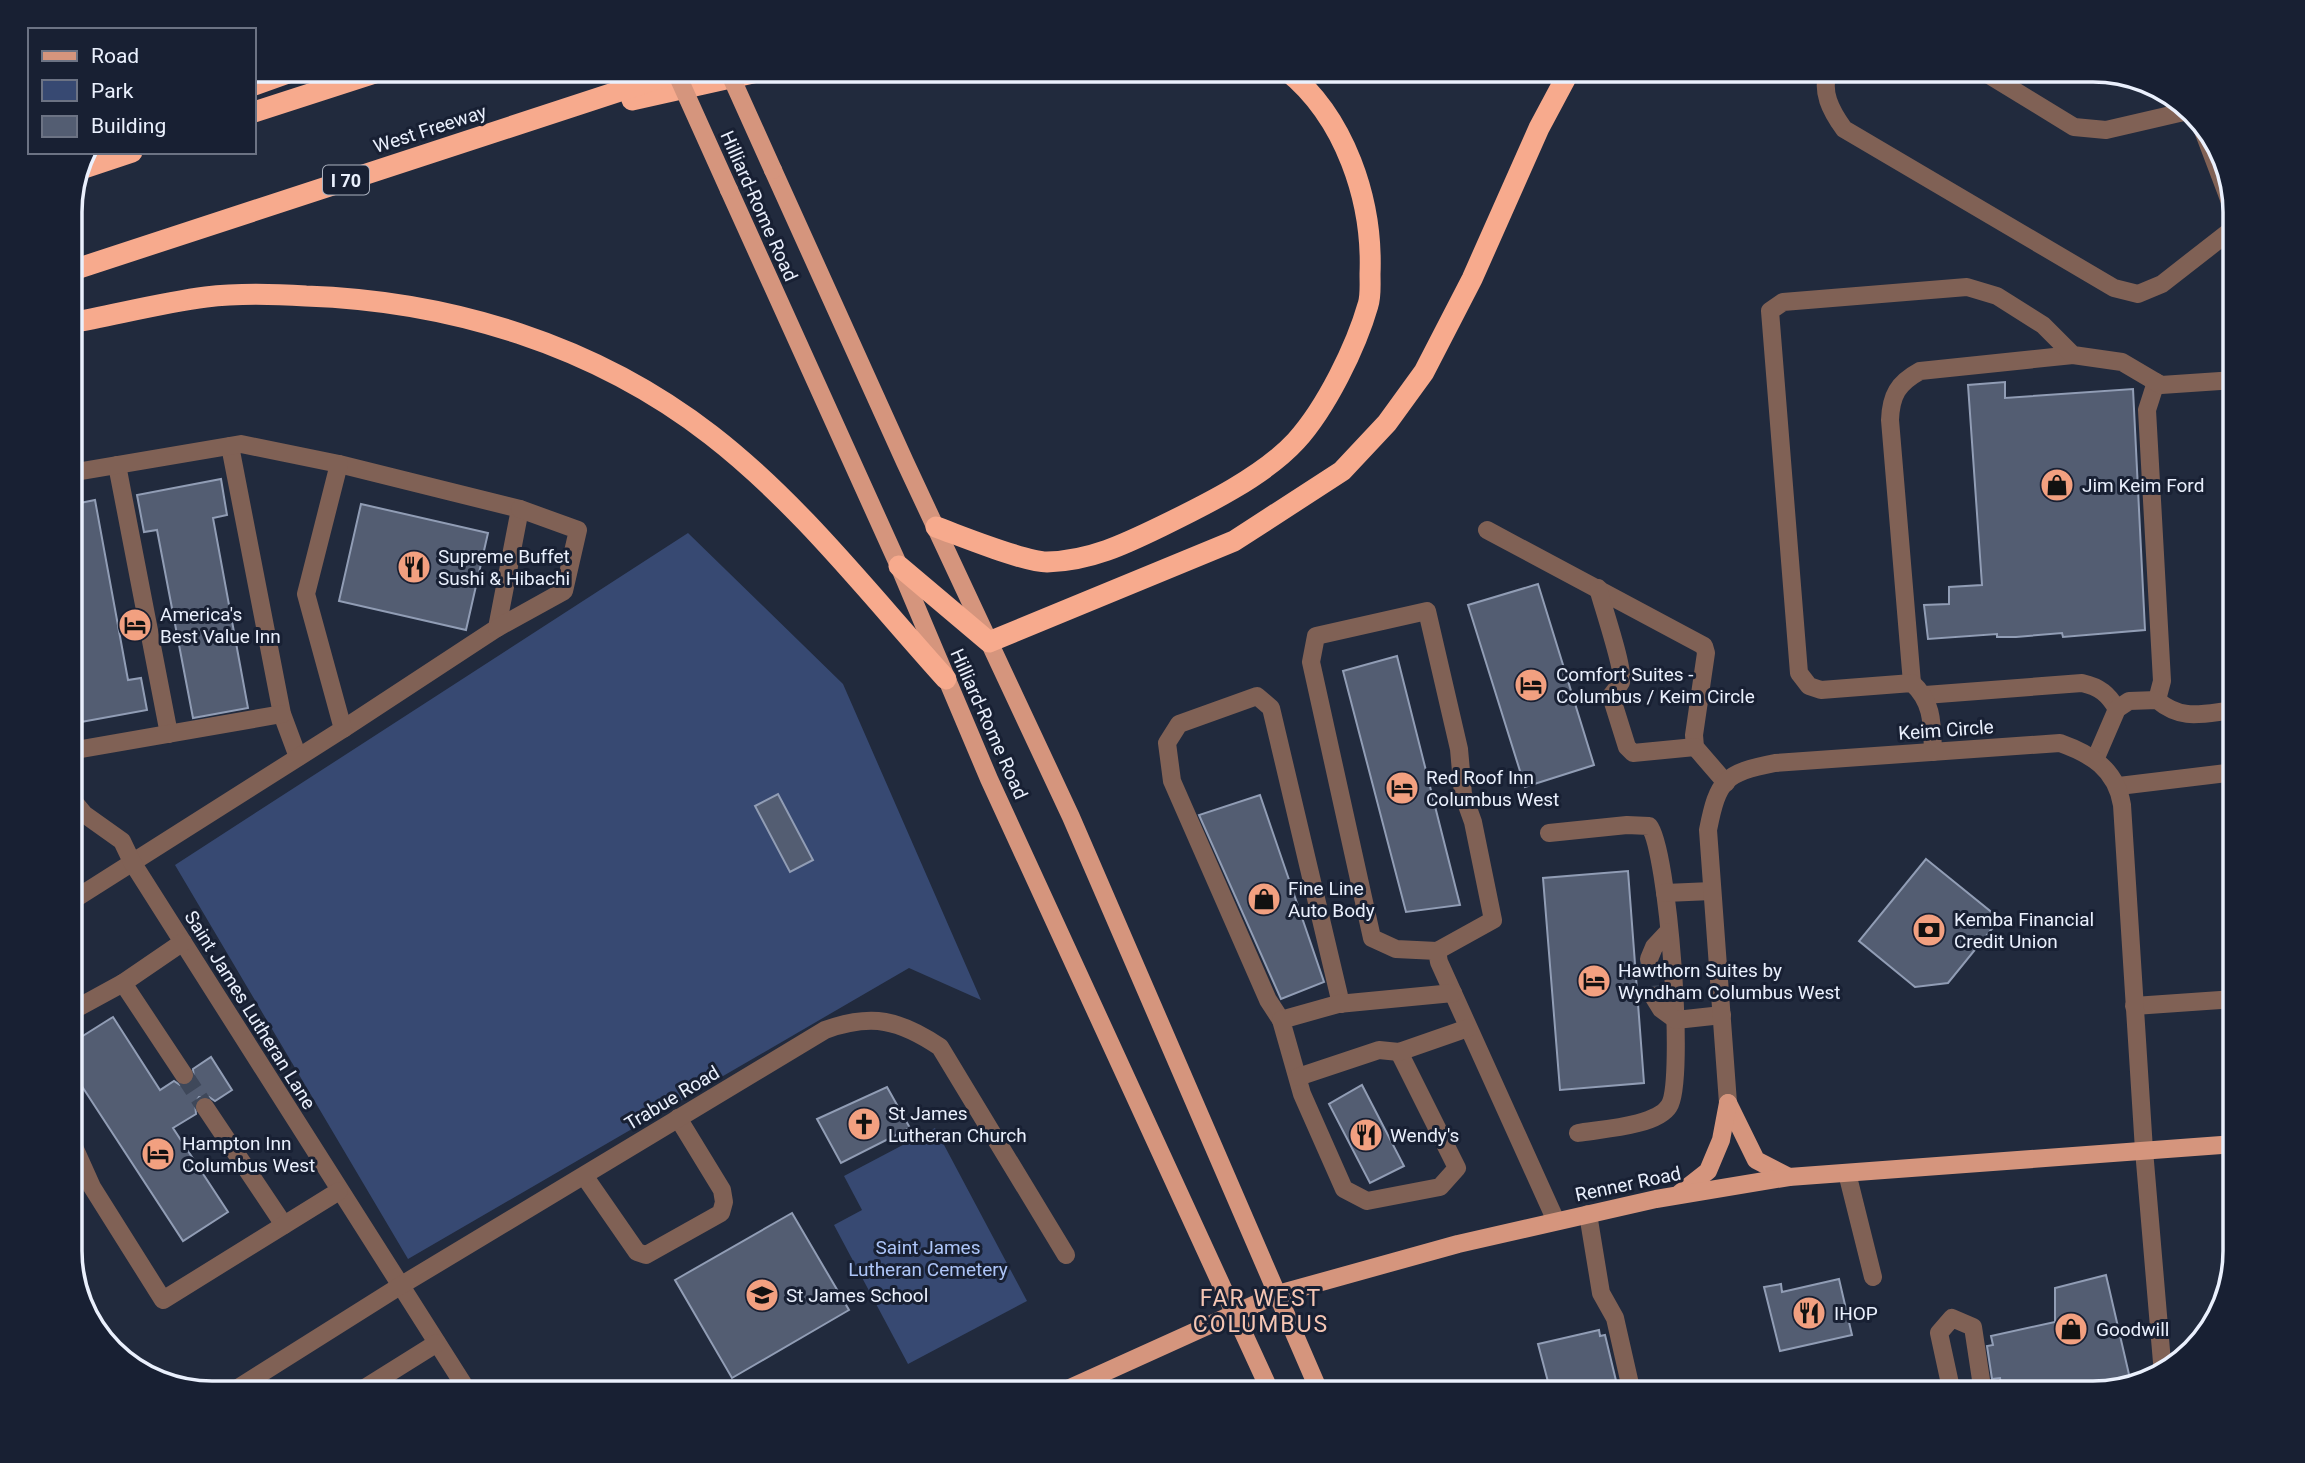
<svg xmlns="http://www.w3.org/2000/svg" width="2305" height="1463" font-family="Roboto,sans-serif">
<style>
.green{fill:#374972}
.building{fill:#535d72;stroke:#919db5;stroke-width:2}
.lines{fill:none;stroke-linecap:round;stroke-linejoin:round}
.minor-tunnel{stroke:#3f485a;stroke-width:18;stroke-dasharray:18 9;stroke-linecap:butt}
.minor{stroke:#806155;stroke-width:18}
.major{stroke:#d5957d;stroke-width:18}
.highway{stroke:#f7aa8d;stroke-width:21}
.major-bridge{stroke:#d5957d;stroke-width:18}
.labels{text-anchor:middle;dominant-baseline:central;stroke-width:6;stroke-linejoin:round;paint-order:stroke}
.shield{fill:#182033;stroke:#abb2c0;stroke-width:2}
.shield-label{font-size:18px;font-weight:bold;fill:#eaf0fd}
.street-label{font-size:19px;fill:#eaf0fd;stroke:#182033}
.poi-label{font-size:19px;fill:#eaf0fd;stroke:#182033;text-anchor:start}
.park-label{font-size:19px;fill:#adc5f8;stroke:#182033}
.quarter-label{font-size:23px;letter-spacing:2px;fill:#f5c6b4;stroke:#182033}
.rim{fill:none;stroke:#eaf0fd;stroke-width:3.5}
</style>
<rect width="100%" height="100%" fill="#212a3d"/>
<!-- green -->
<g class="green">
<polygon points="688,533 843,684 981,1000 909,968 408,1259 175,865"/>
<polygon points="935,1128 1027,1301 908,1364 834,1225 862,1210 844,1176"/>
</g>
<!-- building -->
<g class="building">
<polygon points="2005,382 2005,398 2133,389 2145,630 2063,637 2062,633 2016,637 1997,637 1997,634 1928,639 1924,605 1949,604 1949,587 1982,585 1968,385"/>
<polygon points="221,479 227,515 213,518 248,708 193,718 157,530 144,532 137,495"/>
<polygon points="95,500 128,680 141,678 147,710 70,724 70,505"/>
<polygon points="361,504 488,533 466,630 339,601"/>
<polygon points="1538,584 1594,765 1525,787 1468,605"/>
<polygon points="1397,656 1460,905 1406,912 1343,671"/>
<polygon points="778,794 813,860 790,872 755,806"/>
<polygon points="1260,795 1324,982 1281,999 1199,815"/>
<polygon points="1926,859 2000,919 1948,983 1915,987 1859,941"/>
<polygon points="1628,871 1644,1083 1560,1090 1543,878"/>
<polygon points="113,1017 160,1090 174,1081 180,1085 190,1085 194,1079 193,1069 211,1057 232,1090 215,1101 209,1097 199,1097 195,1103 196,1114 173,1128 228,1212 183,1241 70,1068 70,1044"/>
<polygon points="1362,1085 1404,1166 1370,1183 1329,1104"/>
<polygon points="887,1087 910,1128 841,1163 817,1119"/>
<polygon points="792,1213 849,1310 732,1378 675,1280"/>
<polygon points="2106,1275 2131,1383 2093,1393 2003,1393 2000,1378 1992,1379 1987,1346 1993,1345 1991,1336 2055,1322 2055,1288"/>
<polygon points="1839,1279 1852,1335 1780,1351 1764,1287 1781,1284 1782,1292"/>
<polygon points="1599,1330 1600,1336 1605,1335 1619,1393 1551,1393 1538,1344"/>
</g>
<g class="lines">
<!-- minor-tunnel -->
<g class="minor-tunnel">
<polyline points="1649,959 1653,996"/>
<polyline points="184,1075 205,1107"/>
</g>
<!-- minor -->
<g class="minor">
<path d="M1829,70C1820,91 1831,111 1844,129L2114,288L2138,294L2162,284L2235,227"/>
<polyline points="1981,70 2074,127 2106,130 2188,111"/>
<polyline points="2201,125 2235,215"/>
<polyline points="2156,382 2147,410 2162,681 2157,700"/>
<polyline points="230,446 282,714 298,757"/>
<polyline points="339,464 520,509 497,628 343,729"/>
<polyline points="117,465 169,734"/>
<polyline points="70,473 241,444 339,464 306,594 343,729 70,902"/>
<polyline points="1487,530 1704,646 1706,653 1694,735 1695,747 1726,783"/>
<path d="M1598,588C1602,604 1625,671 1621,682C1619,686 1614,692 1611,696L1627,747L1633,753L1695,747"/>
<polyline points="497,628 564,591 578,530 520,509"/>
<path d="M1912,683L1890,420C1891,395 1898,383 1920,371L2073,355"/>
<path d="M1925,695L2082,683C2100,687 2108,694 2117,709"/>
<polyline points="70,751 282,714"/>
<path d="M1933,752C1932,724 1933,702 1912,683L1821,690L1809,686L1799,673L1770,311L1783,302L1967,287L1997,296L2043,325L2073,355L2122,362L2161,385L2235,380"/>
<path d="M2095,760L2117,709L2129,701L2157,700C2183,722 2204,713 2235,710"/>
<polyline points="2119,786 2235,772"/>
<polyline points="70,797 84,814 122,841 132,862 469,1393"/>
<path d="M1549,833L1627,825L1649,826C1668,848 1686,1081 1669,1106C1657,1126 1601,1129 1578,1133"/>
<polyline points="1665,893 1712,891"/>
<polyline points="1437,951 1396,949 1372,938 1311,662 1316,636 1427,611 1459,749 1463,794 1473,822 1493,920 1437,951 1439,962 1556,1221"/>
<polyline points="1649,959 1654,947 1668,932"/>
<polyline points="70,977 70,985"/>
<polyline points="123,983 183,942"/>
<polyline points="1653,996 1661,1009 1676,1020 1722,1015"/>
<polyline points="2134,1006 2235,999"/>
<polyline points="70,1012 123,983 184,1075"/>
<polyline points="1281,1020 1268,1000 1172,781 1167,743 1179,724 1257,696 1271,708 1341,1004"/>
<polyline points="1399,1052 1457,1168 1440,1187 1367,1201 1344,1189 1302,1094 1281,1020 1338,1004 1453,993"/>
<polyline points="1298,1077 1379,1050 1399,1052 1468,1028"/>
<path d="M1728,1103L1708,830C1718,780 1724,773 1775,763L2060,743C2091,754 2116,769 2122,805L2144,1150L2163,1374"/>
<polyline points="205,1107 284,1225"/>
<polyline points="70,1138 92,1187 163,1300 339,1191"/>
<polyline points="1847,1173 1873,1277"/>
<polyline points="585,1177 637,1252 646,1255 721,1213 724,1202 722,1190 678,1118"/>
<polyline points="1588,1214 1601,1293 1615,1318 1632,1393"/>
<path d="M230,1393L400,1286L825,1030C872,1013 900,1020 940,1047L1066,1255"/>
<polyline points="357,1393 437,1343"/>
<polyline points="1952,1393 1939,1333 1952,1318 1973,1327 1983,1393"/>
</g>
<!-- major -->
<g class="major">
<polyline points="773,170 905,462 1071,817 1320,1393"/>
<polyline points="729,190 899,566 989,779 1271,1393"/>
<polyline points="1728,1103 1756,1160 1789,1177"/>
<polyline points="1680,1193 1708,1171 1721,1140 1728,1103"/>
<polyline points="1059,1393 1278,1294 1458,1244 1656,1199 1789,1177 2235,1144"/>
</g>
<!-- highway -->
<g class="highway">
<polyline points="254,85 296,70"/>
<polyline points="632,100 766,70"/>
<polyline points="254,112 384,70"/>
<polyline points="78,170 132,152"/>
<polyline points="70,271 684,70"/>
<path d="M70,323C115,315 160,303 206,297C238,293 273,294 306,296C451,301 595,345 711,435C799,503 871,596 946,679"/>
<path d="M936,527C961,536 1024,562 1047,562C1090,561 1125,544 1162,526C1205,505 1264,476 1296,441C1326,408 1356,347 1368,305C1371,296 1370,284 1370,274C1373,200 1345,117 1286,70"/>
<polyline points="899,566 989,642 1234,541 1342,471 1387,423 1424,372 1472,279 1539,128 1570,70"/>
</g>
<!-- major-bridge -->
<g class="major-bridge">
<polyline points="675,70 729,190"/>
<polyline points="728,70 773,170"/>
</g>
</g>
<!-- icons -->
<defs>
<symbol id="shop-disc" viewBox="-11 -11 22 22"><circle r="9.5" fill="#f2a080" stroke="#182033"/><path d="M-5-2.5h2.3a2.7 3.5 0 0 1 5.4 0H5L5.5 6h-11ZM-1.5-2.5h3a1.5 2.3 0 0 0-3 0Z" fill="#111"/></symbol>
<symbol id="restaurant-disc" viewBox="-11 -11 22 22"><circle r="9.5" fill="#f2a080" stroke="#182033"/><path d="M-5-6h1v4h1v-4h1v4h1v-4h1v5L-1.5 .5V6h-2V.5L-5-1ZM5-6V6H3V1.5H1.5Q1.5-4 5-6Z" fill="#111"/></symbol>
<symbol id="hotel-disc" viewBox="-11 -11 22 22"><circle r="9.5" fill="#f2a080" stroke="#182033"/><path d="M-6-4.5h1.5V1H6V5H4.5V3h-9V5H-6ZM-4 0a1.8 1.8 0 1 1 3.6 0ZM.5 0V-2.5h3Q6-2.5 6 0Z" fill="#111"/></symbol>
<symbol id="bank-disc" viewBox="-11 -11 22 22"><circle r="9.5" fill="#f2a080" stroke="#182033"/><path d="M-6-4H6V4H-6ZM0-2.3a2.3 2.3 0 1 0 0 4.6a2.3 2.3 0 1 0 0-4.6Z" fill="#111"/></symbol>
<symbol id="church-disc" viewBox="-11 -11 22 22"><circle r="9.5" fill="#f2a080" stroke="#182033"/><path d="M-1.2-6h2.4v3.5h3.3v2.4h-3.3V6h-2.4V-.1h-3.3v-2.4h3.3Z" fill="#111"/></symbol>
<symbol id="school-disc" viewBox="-11 -11 22 22"><circle r="9.5" fill="#f2a080" stroke="#182033"/><path d="M0-5L7-2L0 1L-7-2ZM-4 1L0 2.5L4 1V4Q0 6-4 4Z" fill="#111"/></symbol>
</defs>
<g fill-rule="evenodd">
<use href="#shop-disc" x="2038" y="466" width="38" height="38"/>
<use href="#restaurant-disc" x="395" y="548" width="38" height="38"/>
<use href="#hotel-disc" x="116" y="606" width="38" height="38"/>
<use href="#hotel-disc" x="1512" y="666" width="38" height="38"/>
<use href="#hotel-disc" x="1383" y="769" width="38" height="38"/>
<use href="#shop-disc" x="1245" y="880" width="38" height="38"/>
<use href="#bank-disc" x="1910" y="911" width="38" height="38"/>
<use href="#hotel-disc" x="1575" y="962" width="38" height="38"/>
<use href="#church-disc" x="845" y="1105" width="38" height="38"/>
<use href="#restaurant-disc" x="1347" y="1116" width="38" height="38"/>
<use href="#hotel-disc" x="139" y="1135" width="38" height="38"/>
<use href="#school-disc" x="743" y="1276" width="38" height="38"/>
<use href="#restaurant-disc" x="1790" y="1294" width="38" height="38"/>
<use href="#shop-disc" x="2052" y="1310" width="38" height="38"/>
</g>
<g class="labels">
<!-- shield labels -->
<rect class="shield" x="323" y="165.5" width="46" height="29" rx="5"/>
<g class="shield-label">
<text x="346" y="180">I 70</text>
</g>
<!-- street labels -->
<g class="street-label">
<text transform="translate(430 129) rotate(-18)">West Freeway</text>
<text transform="translate(759 206) rotate(66)">Hilliard-Rome Road</text>
<text transform="translate(989 724) rotate(66)">Hilliard-Rome Road</text>
<text transform="translate(1946 730) rotate(-4)">Keim Circle</text>
<text transform="translate(250 1010) rotate(58)">Saint James Lutheran Lane</text>
<text transform="translate(672 1098) rotate(-31)">Trabue Road</text>
<text transform="translate(1628 1184) rotate(-12)">Renner Road</text>
</g>
<!-- poi labels -->
<g class="poi-label">
<text x="2082" y="485">Jim Keim Ford</text>
<text x="438" y="556">Supreme Buffet<tspan x="438" dy="22">Sushi &amp; Hibachi</tspan></text>
<text x="160" y="614">America's<tspan x="160" dy="22">Best Value Inn</tspan></text>
<text x="1556" y="674">Comfort Suites -<tspan x="1556" dy="22">Columbus / Keim Circle</tspan></text>
<text x="1426" y="777">Red Roof Inn<tspan x="1426" dy="22">Columbus West</tspan></text>
<text x="1288" y="888">Fine Line<tspan x="1288" dy="22">Auto Body</tspan></text>
<text x="1954" y="919">Kemba Financial<tspan x="1954" dy="22">Credit Union</tspan></text>
<text x="1618" y="970">Hawthorn Suites by<tspan x="1618" dy="22">Wyndham Columbus West</tspan></text>
<text x="888" y="1113">St James<tspan x="888" dy="22">Lutheran Church</tspan></text>
<text x="1390" y="1135">Wendy's</text>
<text x="182" y="1143">Hampton Inn<tspan x="182" dy="22">Columbus West</tspan></text>
<text x="786" y="1295">St James School</text>
<text x="1834" y="1313">IHOP</text>
<text x="2096" y="1329">Goodwill</text>
</g>
<!-- park labels -->
<g class="park-label">
<text x="928" y="1247">Saint James<tspan x="928" dy="22">Lutheran Cemetery</tspan></text>
</g>
<!-- quarter labels -->
<g class="quarter-label">
<text x="1261" y="1298">FAR WEST<tspan x="1261" dy="26">COLUMBUS</tspan></text>
</g>
</g>
<!-- crop -->
<path d="M0 0H2305V1463H0ZM212 82H2093A130 130 0 0 1 2223 212V1251A130 130 0 0 1 2093 1381H212A130 130 0 0 1 82 1251V212A130 130 0 0 1 212 82Z" fill="#182033" fill-rule="evenodd"/>
<path class="rim" d="M212 82H2093A130 130 0 0 1 2223 212V1251A130 130 0 0 1 2093 1381H212A130 130 0 0 1 82 1251V212A130 130 0 0 1 212 82Z"/>
<!-- legend -->
<rect x="28" y="28" width="228" height="126" fill="#182033" stroke="#6c7384" stroke-width="2"/>
<rect x="42" y="51" width="35" height="10" fill="#d5957d" stroke="#6c7384" stroke-width="2"/>
<text x="91" y="63" font-size="21" fill="#eaf0fd">Road</text>
<rect x="42" y="80" width="35" height="21" fill="#374972" stroke="#6c7384" stroke-width="2"/>
<text x="91" y="98" font-size="21" fill="#eaf0fd">Park</text>
<rect x="42" y="116" width="35" height="21" fill="#535d72" stroke="#6c7384" stroke-width="2"/>
<text x="91" y="133" font-size="21" fill="#eaf0fd">Building</text>
</svg>
